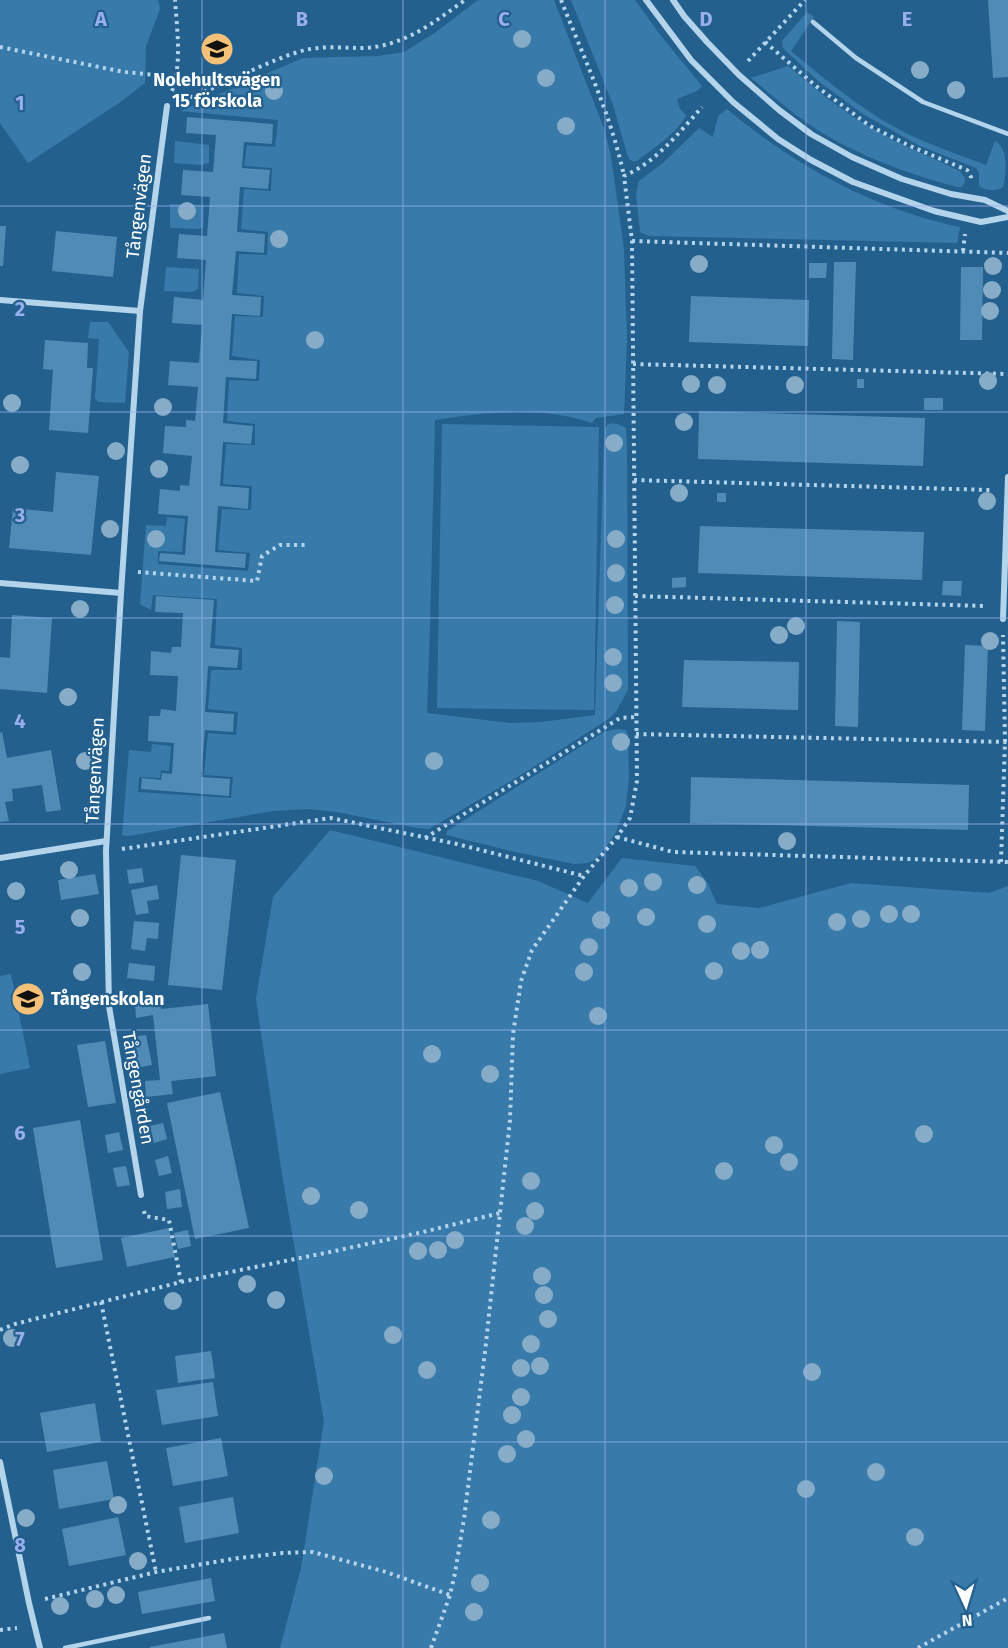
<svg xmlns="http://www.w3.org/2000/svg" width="1008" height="1648" font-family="'Fira Sans',sans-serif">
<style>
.green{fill:#387aaa}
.building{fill:#508bb6}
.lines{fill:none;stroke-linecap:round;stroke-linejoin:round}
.path{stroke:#b3d4eb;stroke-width:4;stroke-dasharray:3 4.5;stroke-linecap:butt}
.service{stroke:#b3d4eb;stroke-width:4.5}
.minor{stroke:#b3d4eb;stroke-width:6}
.tree{fill:#87acc8}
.grid{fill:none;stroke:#99afed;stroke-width:1.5;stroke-opacity:0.55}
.labels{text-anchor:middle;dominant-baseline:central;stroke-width:4.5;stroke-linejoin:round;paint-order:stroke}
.poi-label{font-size:18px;font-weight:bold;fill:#fff;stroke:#24608d}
.street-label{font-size:18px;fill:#fff;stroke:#24608d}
.grid-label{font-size:20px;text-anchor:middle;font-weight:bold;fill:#99afed;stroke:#24608d;stroke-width:4.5;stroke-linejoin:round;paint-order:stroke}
</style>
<rect width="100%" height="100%" fill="#24608d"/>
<!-- green -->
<g class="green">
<polygon points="0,0 158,0 160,9 146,46 145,83 119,103 28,163 0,123"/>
<path d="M478,0H554L605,131L611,156L624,249L627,339L624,414L596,418L592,423C542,406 486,412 435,420L430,629L427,713L511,723L541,722L595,715L604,443L605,429L607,425C614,421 619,425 626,428L627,448L628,690L616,712L607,720L521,775L429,829L417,828L337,812L307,809L273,811L128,836L122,835L129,750L151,752L152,744L171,746L169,771L161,770L160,778L139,777L138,792L231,798L233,777L204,775L208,733L236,735L238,712L208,709L211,670H242V648L215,645L217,599L153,595L151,610L140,604L146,525L166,526L167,517L185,519L182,552L158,551V564L248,571L250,553L218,550L222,509L251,510L252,486L223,484L226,444L255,445V424L227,421L229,380L259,381L260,360L232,356L235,316L263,317L264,296L237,293L239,254L267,255L268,232L241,229L244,189L271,191L272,168L244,166L247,145L275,147L278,120L180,111L303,58L378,56L404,52L436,32Z"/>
<path d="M571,0H635L661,36L702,86L697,91L677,99L680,109L686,115C678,133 652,149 637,161C631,162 629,160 627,154L613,105Z"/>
<path d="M807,12L814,17L791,51C831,84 872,119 921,140C942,149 965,157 986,165L994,143L996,141C1008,149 1007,172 1003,187C996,192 986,191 979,186V173L976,168L920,146L863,114L818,81L783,48L782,41Z"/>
<path d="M788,66L827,98L853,117L895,141L960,171L965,178V181L962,187H957C911,175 865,158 824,134C798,118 774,97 751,78Z"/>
<path d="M727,109C796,166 871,208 960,227L957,243L649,236L640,232L636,194L639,181L664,162L699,128L713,137L718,116Z"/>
<polygon points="175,141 209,145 209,163 201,165 174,163"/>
<polygon points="170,204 204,205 203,227 198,229 170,228"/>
<polygon points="166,267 199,269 198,289 192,292 164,291"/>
<polygon points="90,322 108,322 129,352 125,403 98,402 95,398 99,339 88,338"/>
<polygon points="442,424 599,427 594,710 437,708"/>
<polygon points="616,729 626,730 628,735 629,778 626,806 616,832 605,849 595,860 588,863 574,864 515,852 446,835 447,831 604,732"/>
<polygon points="330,830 538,881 588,903 622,858 695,866 707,882 717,904 759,908 851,883 989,893 1008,886 1008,1648 280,1648 301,1568 324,1421 281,1168 256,999 273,897"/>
<polygon points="11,974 30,1068 0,1074 0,976"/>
</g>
<!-- building -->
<g class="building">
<polygon points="988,0 1008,0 1008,77 993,78"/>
<polygon points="187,117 273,124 272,144 244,142 242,168 270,170 268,189 240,187 237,232 265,234 264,253 236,251 232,295 261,297 260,316 232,314 229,360 257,361 256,379 226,377 223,423 253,426 251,444 223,442 220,486 249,488 248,509 218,506 215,552 246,554 245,568 159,561 160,553 185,555 188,516 158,514 160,489 180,491 180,485 189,486 192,456 163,453 165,426 186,427 186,420 195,421 198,387 168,385 170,361 199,363 202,325 172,323 174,297 203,300 206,260 177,258 179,234 207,236 210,197 181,195 183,170 213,172 216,135 186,133"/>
<polygon points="0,226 6,226 3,266 0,266"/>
<polygon points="56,231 117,237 113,277 52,271"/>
<polygon points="834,262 856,262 853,360 832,359"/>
<polygon points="809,263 827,263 826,278 809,278"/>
<polygon points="961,267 983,267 982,340 960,340"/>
<polygon points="691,296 809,300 808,346 689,342"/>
<polygon points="45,340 88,343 87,368 93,368 88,433 49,430 53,370 43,369"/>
<rect x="857" y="379" width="7" height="9"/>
<rect x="924" y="398" width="19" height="12"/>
<polygon points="699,411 925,418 923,466 698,459"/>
<polygon points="56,472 99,476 91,555 9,548 13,508 53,512"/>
<rect x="717" y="493" width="9" height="9"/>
<polygon points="700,526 924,532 922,580 698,573"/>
<polygon points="686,577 686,587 672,588 672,578"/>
<polygon points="943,581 962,581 961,596 942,595"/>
<polygon points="156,596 214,600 210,648 239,650 237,668 208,666 205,712 234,714 233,732 205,730 201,777 230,779 229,796 141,789 142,778 161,780 162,773 172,774 174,743 148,741 149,716 160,716 161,709 176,711 178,676 150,675 151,651 171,653 172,647 181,647 183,613 155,612"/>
<polygon points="12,615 52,618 47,693 0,689 0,657 10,658"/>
<polygon points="837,621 860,622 858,727 835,726"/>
<polygon points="965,645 988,646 985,731 962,730"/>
<polygon points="684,660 799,662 798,710 682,707"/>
<polygon points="2,732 7,758 51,750 61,810 46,812 42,785 12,789 13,801 5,802 9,821 0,822 0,733"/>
<polygon points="691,777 969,785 968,830 690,823"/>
<polygon points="181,855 236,860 222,990 168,985"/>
<polygon points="142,868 144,882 129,884 127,870"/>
<polygon points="95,874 99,894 61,900 58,880"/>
<polygon points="157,885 159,899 147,901 149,913 136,915 131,890"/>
<polygon points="134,921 159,923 158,939 147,938 145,951 131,949"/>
<polygon points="129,963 155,966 154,981 127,978"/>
<polygon points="160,999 161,1009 208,1004 216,1076 171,1081 173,1094 146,1097 145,1081 160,1080 153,1015 136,1018 135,1001"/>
<polygon points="146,1035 152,1065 137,1068 131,1037"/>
<polygon points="105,1041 116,1103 88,1107 77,1045"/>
<polygon points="220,1092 249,1228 195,1239 167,1103"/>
<polygon points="80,1120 103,1260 56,1268 33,1128"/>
<polygon points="163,1123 167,1139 154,1143 150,1126"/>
<polygon points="119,1132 123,1150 108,1153 105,1135"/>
<polygon points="168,1156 172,1173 159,1176 155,1160"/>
<polygon points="126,1166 130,1185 117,1187 113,1168"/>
<polygon points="180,1189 182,1207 167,1209 165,1192"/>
<polygon points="169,1228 175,1257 127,1267 121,1238"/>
<polygon points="188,1230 191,1246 178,1249 174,1233"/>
<polygon points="211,1351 215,1378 178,1383 175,1356"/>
<polygon points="213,1382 218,1416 162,1425 156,1390"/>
<polygon points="95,1403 101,1442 47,1452 40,1413"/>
<polygon points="221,1438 228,1476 173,1486 166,1448"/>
<polygon points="107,1461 114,1499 59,1509 53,1470"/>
<polygon points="233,1497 239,1533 185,1543 179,1507"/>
<polygon points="118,1517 126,1555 69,1566 62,1529"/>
<polygon points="211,1578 215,1601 142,1614 138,1592"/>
<polygon points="224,1633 227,1648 150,1648 150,1647"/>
</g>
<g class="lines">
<!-- path -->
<g class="path">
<path d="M561,0C584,58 611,115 624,176"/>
<polyline points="765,42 816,86 870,126 910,146 967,170 971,177 971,182"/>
<polyline points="0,47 124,72 177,77"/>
<polyline points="748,61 805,0"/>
<path d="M172,91C182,63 177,30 175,0"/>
<path d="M183,100C222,86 258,65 298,52C319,45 341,48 362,48C403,47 433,23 465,0"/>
<polyline points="632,241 1008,253"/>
<polyline points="963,251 965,234"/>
<polyline points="633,364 1008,374"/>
<polyline points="634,480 990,490"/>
<polyline points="138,572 257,581 262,556 280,545 309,545"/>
<polyline points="635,596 986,606"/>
<polyline points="636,734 1008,742"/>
<polyline points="617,837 673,852 1008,862"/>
<polyline points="425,838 620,718 636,717"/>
<polyline points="122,849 331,818 457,844 584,876"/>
<polyline points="1001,862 1005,742 1003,635"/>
<polyline points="144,1211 145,1216 169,1220 181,1282"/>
<polyline points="101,1302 156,1572"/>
<polyline points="0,1330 15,1324 181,1282 330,1252 423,1232 500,1213"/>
<polyline points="45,1599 156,1572 239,1558 283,1553 313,1552 386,1572 450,1595"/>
<polyline points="0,1630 17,1628"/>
<path d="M431,1648L450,1595L455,1573L464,1519L485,1352L510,1120L513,1034L521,981L532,950L584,876L617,837L630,818L637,781L632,241L624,176C656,162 679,133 702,107"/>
<polyline points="918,1648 1008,1598"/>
</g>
<!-- service -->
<g class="service">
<polyline points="813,22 856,58 923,102 1008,134"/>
<polyline points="65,1648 209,1618"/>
</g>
<!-- minor -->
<g class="minor">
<polyline points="646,0 691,60 733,102 778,139 811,160 853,182 934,211 981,222 1008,217"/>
<polyline points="673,0 684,16 707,42 739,75 779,110 811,134 852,157 902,179 951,194 985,200 1008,211"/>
<polyline points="0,300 140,311"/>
<polyline points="0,583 121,593"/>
<polyline points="1003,619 1008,477"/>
<polyline points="0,858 106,841"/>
<polyline points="141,1195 109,1006 106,851 121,593 140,311 167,106"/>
<polyline points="0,1462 29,1603 40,1648"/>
</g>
</g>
<!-- trees -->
<g class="tree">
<circle cx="522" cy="39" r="9"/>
<circle cx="920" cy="70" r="9"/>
<circle cx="546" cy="78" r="9"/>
<circle cx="956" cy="90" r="9"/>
<circle cx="274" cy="91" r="9"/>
<circle cx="566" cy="126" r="9"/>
<circle cx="187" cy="211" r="9"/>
<circle cx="279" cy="239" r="9"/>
<circle cx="699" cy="264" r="9"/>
<circle cx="993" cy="266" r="9"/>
<circle cx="992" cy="290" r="9"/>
<circle cx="990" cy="311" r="9"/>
<circle cx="315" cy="340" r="9"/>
<circle cx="988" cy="381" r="9"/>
<circle cx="691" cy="384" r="9"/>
<circle cx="717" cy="385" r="9"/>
<circle cx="795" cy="385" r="9"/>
<circle cx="12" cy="403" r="9"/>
<circle cx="163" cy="407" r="9"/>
<circle cx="684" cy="422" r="9"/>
<circle cx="614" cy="443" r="9"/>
<circle cx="116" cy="451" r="9"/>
<circle cx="20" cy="465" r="9"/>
<circle cx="159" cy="469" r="9"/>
<circle cx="679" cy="493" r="9"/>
<circle cx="987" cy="501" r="9"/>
<circle cx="110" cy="529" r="9"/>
<circle cx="156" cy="539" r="9"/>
<circle cx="616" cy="539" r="9"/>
<circle cx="616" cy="573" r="9"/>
<circle cx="615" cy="605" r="9"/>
<circle cx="80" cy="609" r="9"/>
<circle cx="796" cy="626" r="9"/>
<circle cx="779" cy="635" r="9"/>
<circle cx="990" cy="641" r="9"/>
<circle cx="613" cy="657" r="9"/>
<circle cx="613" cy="683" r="9"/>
<circle cx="68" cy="697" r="9"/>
<circle cx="621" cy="742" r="9"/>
<circle cx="85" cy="761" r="9"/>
<circle cx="434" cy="761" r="9"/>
<circle cx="787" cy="841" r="9"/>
<circle cx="69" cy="870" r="9"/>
<circle cx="653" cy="882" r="9"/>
<circle cx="697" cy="885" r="9"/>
<circle cx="629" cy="888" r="9"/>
<circle cx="16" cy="891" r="9"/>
<circle cx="889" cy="914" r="9"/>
<circle cx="911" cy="914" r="9"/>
<circle cx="646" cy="917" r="9"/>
<circle cx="80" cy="918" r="9"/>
<circle cx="861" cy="919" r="9"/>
<circle cx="601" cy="920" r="9"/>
<circle cx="837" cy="922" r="9"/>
<circle cx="707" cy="924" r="9"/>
<circle cx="589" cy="947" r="9"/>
<circle cx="760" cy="950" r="9"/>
<circle cx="741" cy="951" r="9"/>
<circle cx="714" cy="971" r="9"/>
<circle cx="82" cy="972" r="9"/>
<circle cx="584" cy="972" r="9"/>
<circle cx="598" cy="1016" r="9"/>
<circle cx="432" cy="1054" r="9"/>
<circle cx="490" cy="1074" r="9"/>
<circle cx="924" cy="1134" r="9"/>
<circle cx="774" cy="1145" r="9"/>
<circle cx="789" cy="1162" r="9"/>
<circle cx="724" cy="1171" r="9"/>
<circle cx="531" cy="1181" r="9"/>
<circle cx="311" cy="1196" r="9"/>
<circle cx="359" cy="1210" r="9"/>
<circle cx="535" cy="1211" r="9"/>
<circle cx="525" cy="1226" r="9"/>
<circle cx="455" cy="1240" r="9"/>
<circle cx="438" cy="1250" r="9"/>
<circle cx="418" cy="1251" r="9"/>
<circle cx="542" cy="1276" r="9"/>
<circle cx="247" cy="1284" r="9"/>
<circle cx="544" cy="1295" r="9"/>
<circle cx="276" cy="1300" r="9"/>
<circle cx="173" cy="1301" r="9"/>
<circle cx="548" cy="1319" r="9"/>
<circle cx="393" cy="1335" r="9"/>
<circle cx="12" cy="1338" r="9"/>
<circle cx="531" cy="1344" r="9"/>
<circle cx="540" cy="1366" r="9"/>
<circle cx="521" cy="1368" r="9"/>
<circle cx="427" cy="1370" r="9"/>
<circle cx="812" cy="1372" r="9"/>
<circle cx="521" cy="1397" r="9"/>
<circle cx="512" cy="1415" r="9"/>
<circle cx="526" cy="1439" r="9"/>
<circle cx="507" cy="1454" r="9"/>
<circle cx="876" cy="1472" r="9"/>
<circle cx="324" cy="1476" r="9"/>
<circle cx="806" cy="1489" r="9"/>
<circle cx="118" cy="1505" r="9"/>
<circle cx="26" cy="1518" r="9"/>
<circle cx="491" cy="1520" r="9"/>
<circle cx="915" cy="1537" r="9"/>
<circle cx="138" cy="1561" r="9"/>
<circle cx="480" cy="1583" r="9"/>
<circle cx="116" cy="1595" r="9"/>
<circle cx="95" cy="1599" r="9"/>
<circle cx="60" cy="1606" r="9"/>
<circle cx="474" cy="1612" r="9"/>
</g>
<!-- grid -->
<path class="grid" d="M202,0V1648M403,0V1648M605,0V1648M806,0V1648M0,206H1008M0,412H1008M0,618H1008M0,824H1008M0,1030H1008M0,1236H1008M0,1442H1008"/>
<!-- icons -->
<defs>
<symbol id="school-disc" viewBox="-11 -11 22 22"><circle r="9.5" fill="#f5c077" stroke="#24608d"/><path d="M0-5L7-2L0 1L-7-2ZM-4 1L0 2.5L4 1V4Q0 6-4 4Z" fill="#111"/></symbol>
</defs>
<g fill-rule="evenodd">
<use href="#school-disc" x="198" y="30" width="38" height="38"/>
<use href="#school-disc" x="9" y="980" width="38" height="38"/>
</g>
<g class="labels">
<!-- poi labels -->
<g class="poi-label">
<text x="217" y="80">Nolehultsvägen<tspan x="217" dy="21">15 förskola</tspan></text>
<text x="51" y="999" text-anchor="start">Tångenskolan</text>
</g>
<!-- street labels -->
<g class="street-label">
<text transform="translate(139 206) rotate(-83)">Tångenvägen</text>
<text transform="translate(95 770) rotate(-87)">Tångenvägen</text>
<text transform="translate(138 1088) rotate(80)">Tångengården</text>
</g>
</g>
<g class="grid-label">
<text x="101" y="26">A</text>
<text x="302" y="26">B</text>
<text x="504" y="26">C</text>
<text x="706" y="26">D</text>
<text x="907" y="26">E</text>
<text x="20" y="110">1</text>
<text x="20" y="316">2</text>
<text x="20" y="522">3</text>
<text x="20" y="728">4</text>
<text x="20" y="934">5</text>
<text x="20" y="1140">6</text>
<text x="20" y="1346">7</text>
<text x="20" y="1552">8</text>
</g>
<!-- north arrow -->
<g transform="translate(966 1606) rotate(176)" stroke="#24608d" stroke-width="4.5" paint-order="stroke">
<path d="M0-4.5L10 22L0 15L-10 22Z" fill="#ffffff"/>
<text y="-9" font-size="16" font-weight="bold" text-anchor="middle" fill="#ffffff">N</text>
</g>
</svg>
